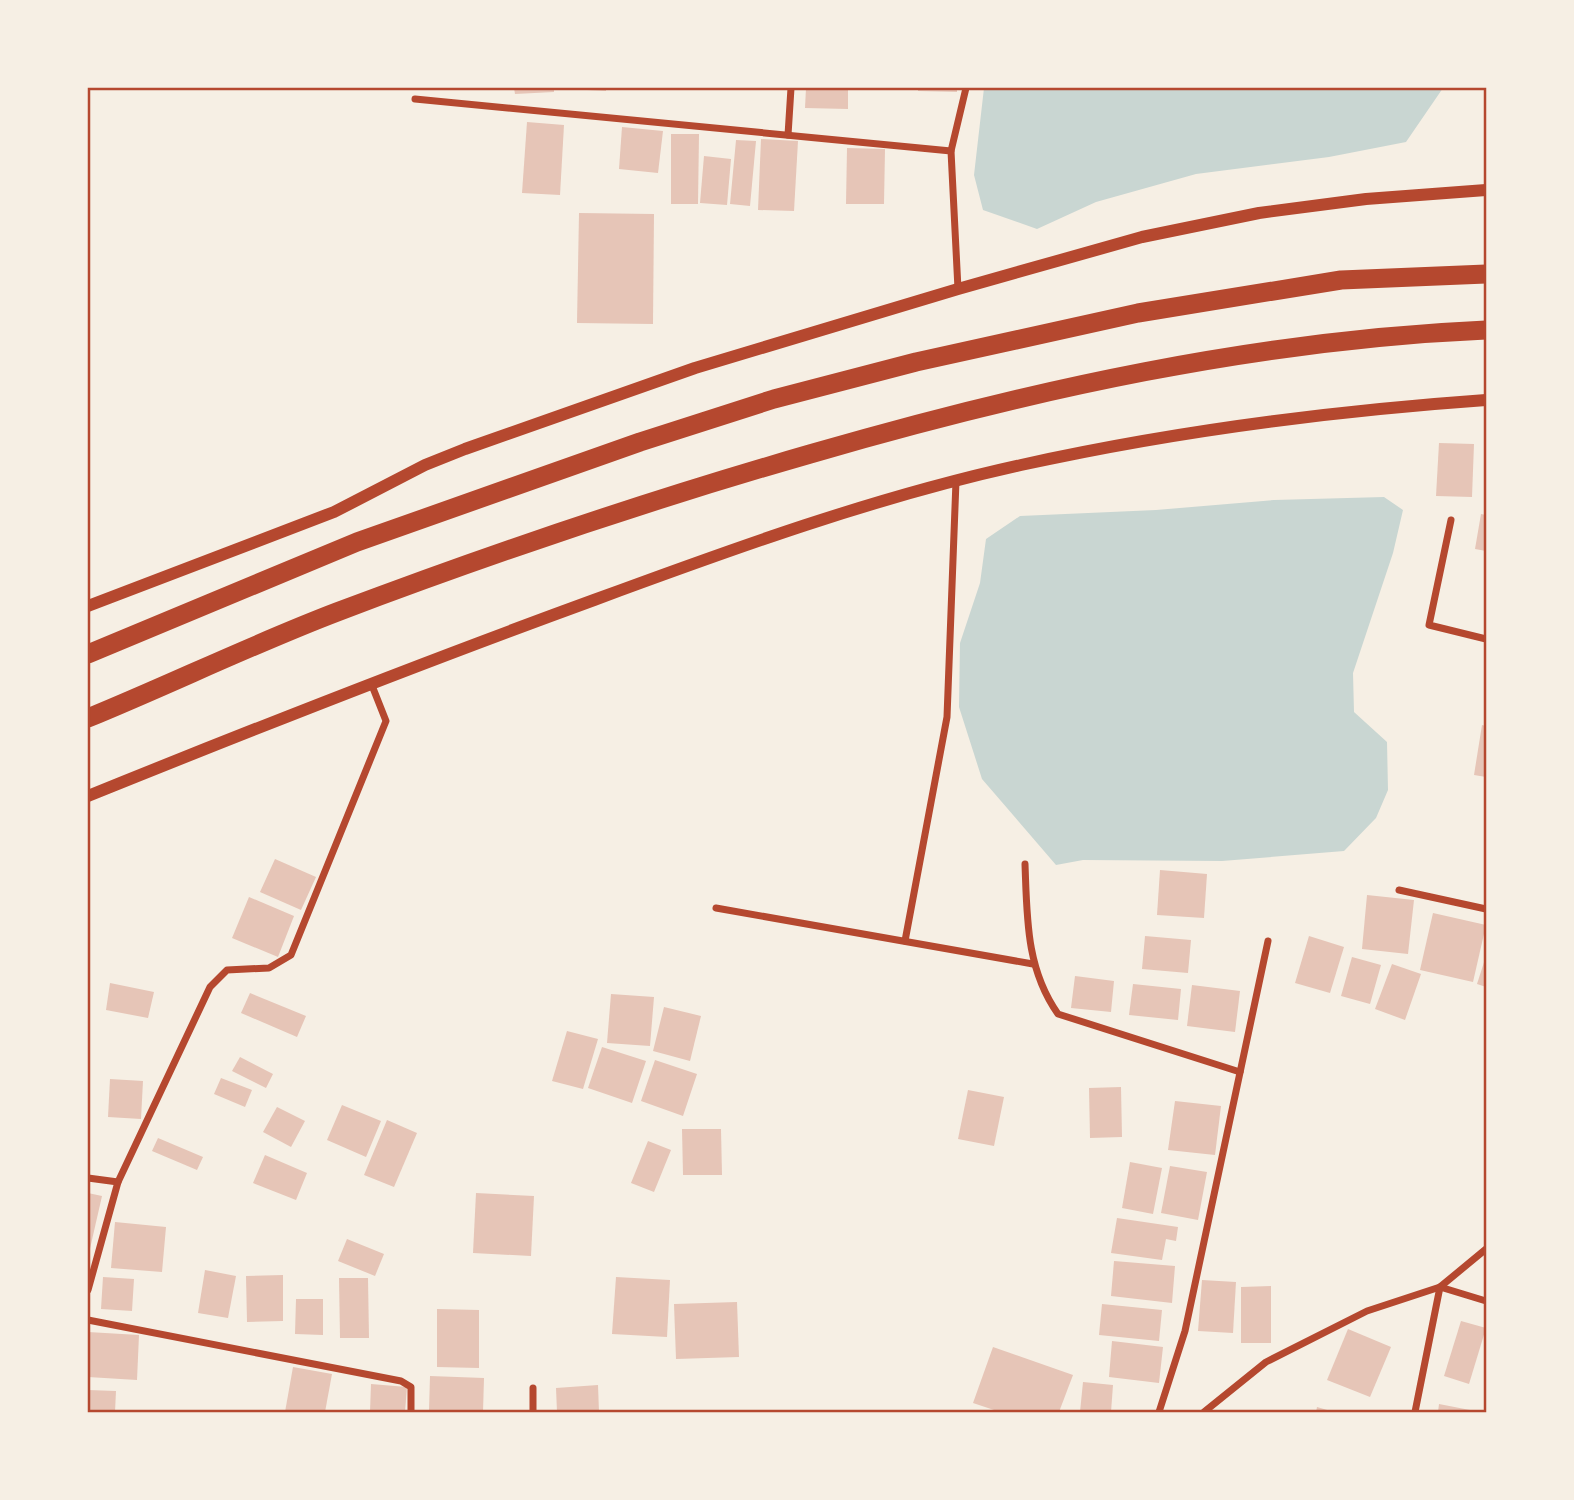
<svg xmlns="http://www.w3.org/2000/svg" width="1574" height="1500" font-family="'IBM Plex Sans',sans-serif">
<style>
.water{fill:#c9d6d2}
.building{fill:#e6c5b7}
.lines{fill:none;stroke-linecap:round;stroke-linejoin:round}
.minor{stroke:#b5482f;stroke-width:7}
.tertiary{stroke:#b5482f;stroke-width:12}
.trunk{stroke:#b5482f;stroke-width:19}
.neatline{fill:none;stroke:#b5482f;stroke-width:2.5}
</style>
<rect width="100%" height="100%" fill="#f6efe4"/>
<!-- water -->
<g class="water">
<polygon points="984,88 1443,88 1406,142 1329,157 1196,174 1096,202 1037,229 983,210 974,175"/>
<polygon points="1384,497 1403,510 1393,553 1353,673 1354,712 1387,742 1388,790 1376,818 1344,851 1222,861 1083,860 1056,865 982,779 959,707 960,643 980,583 986,539 1020,516 1156,510 1274,500"/>
</g>
<!-- building -->
<g class="building">
<polygon points="514,88 554,88 554,92 515,94"/>
<polygon points="587,88 606,88 606,91 587,90"/>
<polygon points="806,88 848,88 848,109 805,108"/>
<polygon points="918,88 957,88 957,92 918,91"/>
<polygon points="527,122 564,125 560,195 522,193"/>
<polygon points="622,127 663,131 658,173 619,169"/>
<polygon points="671,134 699,134 698,204 671,204"/>
<polygon points="761,139 798,141 794,211 758,210"/>
<polygon points="736,140 756,141 750,206 730,204"/>
<polygon points="847,148 885,149 884,204 846,204"/>
<polygon points="704,156 731,159 727,205 700,203"/>
<polygon points="579,213 654,214 653,324 577,323"/>
<polygon points="1439,443 1474,444 1472,497 1436,496"/>
<polygon points="1481,514 1486,515 1486,551 1475,549"/>
<polygon points="1482,725 1486,726 1486,777 1474,775"/>
<polygon points="275,859 316,877 301,910 260,892"/>
<polygon points="1160,870 1207,874 1204,918 1157,915"/>
<polygon points="1367,895 1414,900 1408,954 1362,949"/>
<polygon points="249,897 294,916 278,957 232,938"/>
<polygon points="1433,913 1486,925 1473,982 1420,970"/>
<polygon points="1145,936 1191,940 1188,973 1142,969"/>
<polygon points="1309,936 1344,947 1330,993 1295,983"/>
<polygon points="1486,956 1486,987 1477,984"/>
<polygon points="1352,957 1381,965 1370,1004 1341,996"/>
<polygon points="1392,964 1421,974 1405,1020 1375,1009"/>
<polygon points="1075,976 1114,981 1111,1012 1071,1008"/>
<polygon points="110,983 154,992 148,1018 106,1010"/>
<polygon points="1133,984 1181,989 1178,1020 1129,1015"/>
<polygon points="1192,985 1240,991 1235,1032 1187,1026"/>
<polygon points="250,993 306,1016 297,1037 241,1013"/>
<polygon points="611,994 654,997 650,1046 607,1043"/>
<polygon points="664,1007 701,1016 690,1061 653,1051"/>
<polygon points="567,1031 598,1039 583,1089 552,1081"/>
<polygon points="602,1047 646,1061 632,1103 588,1088"/>
<polygon points="240,1057 273,1074 266,1088 232,1071"/>
<polygon points="655,1060 697,1074 683,1116 641,1101"/>
<polygon points="221,1078 252,1090 245,1107 214,1094"/>
<polygon points="110,1079 143,1081 141,1119 108,1117"/>
<polygon points="1121,1087 1122,1137 1090,1138 1089,1088"/>
<polygon points="968,1090 1004,1097 994,1146 958,1139"/>
<polygon points="1175,1101 1221,1106 1215,1155 1168,1150"/>
<polygon points="342,1105 381,1121 366,1157 327,1140"/>
<polygon points="277,1107 305,1121 291,1147 263,1132"/>
<polygon points="387,1120 417,1133 394,1187 364,1175"/>
<polygon points="682,1129 721,1129 722,1175 683,1175"/>
<polygon points="158,1138 203,1157 197,1170 152,1151"/>
<polygon points="648,1141 671,1150 654,1192 631,1183"/>
<polygon points="265,1155 307,1173 296,1200 253,1183"/>
<polygon points="1130,1162 1162,1168 1153,1214 1122,1208"/>
<polygon points="1170,1166 1207,1172 1198,1220 1161,1213"/>
<polygon points="88,1193 102,1196 89,1253 88,1253"/>
<polygon points="476,1193 534,1196 531,1256 473,1253"/>
<polygon points="1117,1218 1178,1227 1176,1241 1166,1239 1162,1260 1111,1253"/>
<polygon points="115,1222 166,1227 162,1272 111,1268"/>
<polygon points="347,1239 384,1254 375,1276 338,1261"/>
<polygon points="1114,1261 1175,1266 1172,1303 1111,1296"/>
<polygon points="205,1270 236,1276 228,1318 198,1313"/>
<polygon points="283,1275 283,1321 247,1322 246,1276"/>
<polygon points="103,1277 134,1279 132,1311 101,1309"/>
<polygon points="616,1277 670,1280 667,1337 612,1334"/>
<polygon points="339,1278 368,1278 369,1338 340,1338"/>
<polygon points="1202,1280 1236,1282 1233,1333 1198,1331"/>
<polygon points="1271,1286 1271,1343 1241,1343 1241,1287"/>
<polygon points="296,1299 323,1299 323,1335 295,1334"/>
<polygon points="737,1302 739,1357 676,1359 674,1304"/>
<polygon points="1102,1304 1162,1310 1159,1341 1099,1335"/>
<polygon points="437,1309 479,1310 479,1368 437,1367"/>
<polygon points="1461,1321 1486,1328 1469,1384 1444,1376"/>
<polygon points="1348,1329 1391,1347 1370,1397 1327,1380"/>
<polygon points="88,1332 139,1335 137,1380 88,1377"/>
<polygon points="1112,1341 1163,1347 1159,1383 1109,1377"/>
<polygon points="993,1347 1073,1375 1059,1412 1000,1412 973,1403"/>
<polygon points="293,1367 332,1374 325,1412 285,1412"/>
<polygon points="430,1376 484,1378 483,1412 429,1411"/>
<polygon points="1083,1382 1113,1385 1111,1412 1080,1412"/>
<polygon points="371,1384 407,1387 405,1412 370,1412"/>
<polygon points="598,1385 599,1412 557,1412 556,1388"/>
<polygon points="88,1390 116,1391 115,1412 88,1412"/>
<polygon points="1439,1404 1475,1411 1475,1412 1438,1412"/>
<polygon points="1317,1407 1334,1412 1316,1412"/>
</g>
<g class="lines">
<!-- minor -->
<g class="minor">
<polyline points="415,99 951,151 958,289"/>
<polyline points="788,135 791,88"/>
<polyline points="951,151 966,88"/>
<polyline points="1451,520 1429,625 1486,639"/>
<path d="M1025,864C1027,917 1026,969 1058,1014L1240,1072"/>
<polyline points="1399,890 1486,909"/>
<polyline points="716,908 1033,964"/>
<polyline points="905,941 947,717 956,481"/>
<polyline points="88,1178 118,1182 88,1290"/>
<polyline points="118,1182 210,987 227,970 269,968 291,955 386,721 371,683"/>
<polyline points="88,1320 401,1381 411,1387 411,1412"/>
<polyline points="533,1412 533,1388"/>
<polyline points="1159,1412 1185,1331 1268,941"/>
<polyline points="1204,1412 1266,1362 1367,1311 1440,1287 1486,1249"/>
<polyline points="1415,1412 1440,1287 1486,1301"/>
</g>
<!-- tertiary -->
<g class="tertiary">
<polyline points="88,606 334,512 425,465 465,449 695,368 958,289 1142,237 1259,213 1366,199 1486,190"/>
<path d="M88,796C256,728 424,662 594,600C735,548 875,497 1021,465C1175,431 1330,411 1486,400"/>
</g>
<!-- trunk -->
<g class="trunk">
<polyline points="88,654 357,542 640,442 774,399 916,362 1138,313 1341,280 1486,274"/>
<path d="M88,718C171,684 253,644 337,612C493,553 650,500 810,454C1030,390 1257,340 1486,330"/>
</g>
</g>
<!-- border -->
<rect width="1574" height="1500" fill="none" stroke="#f6efe4" stroke-width="178"/>
<rect x="89" y="89" width="1396" height="1322" class="neatline"/>
</svg>
